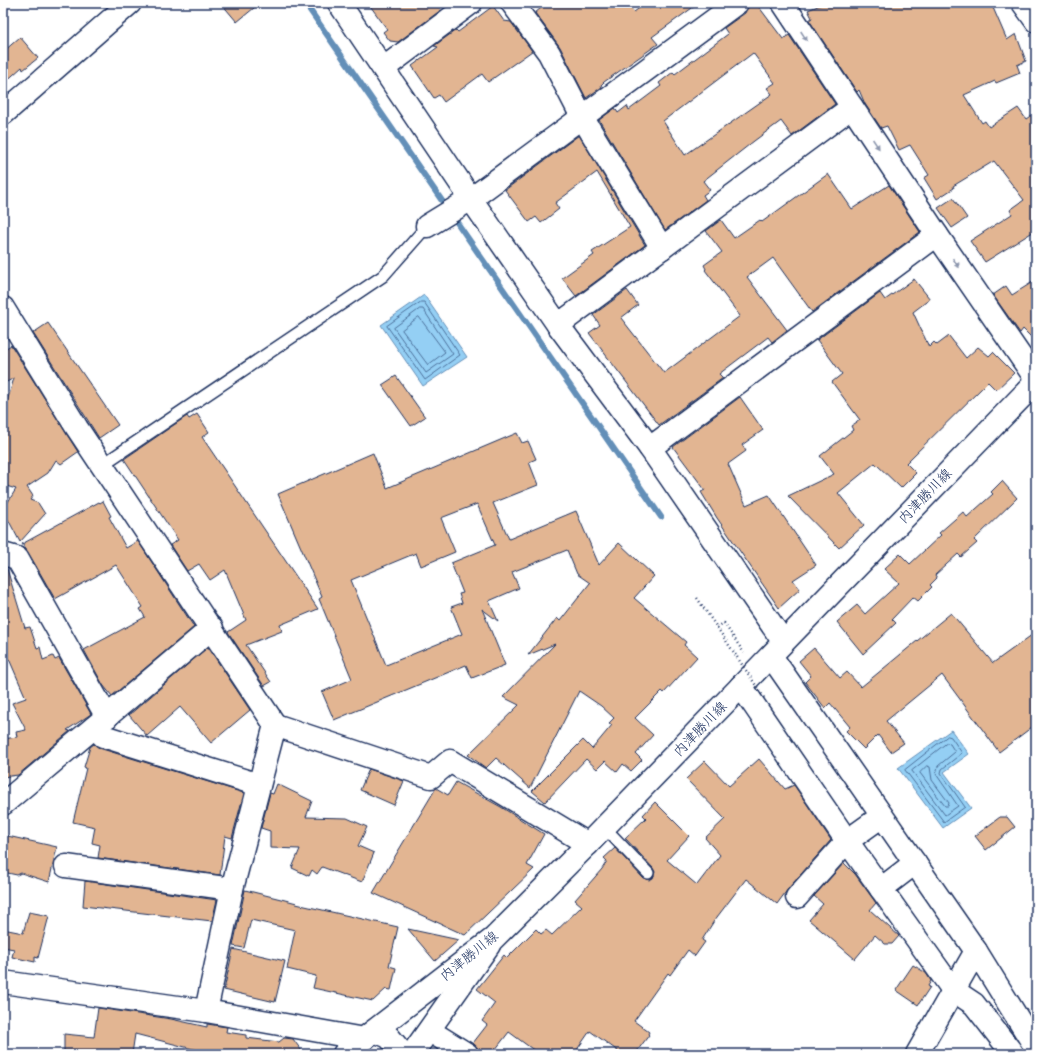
<svg xmlns="http://www.w3.org/2000/svg" width="1039" height="1057" font-family="Pangolin,'Klee One',sans-serif">
<style>
.water{fill:#94cff4;stroke:#648fb8}
.lines{fill:none;stroke-linecap:round;stroke-linejoin:round}
.shore{stroke:#4b6f9a;stroke-width:1}
.stream{stroke:#648fb8;stroke-width:6}
.building{fill:#e2b592;stroke:#1b2f5e;fill-rule:evenodd}
.service-casing{stroke:#1b2f5e;stroke-width:14}
.minor-casing{stroke:#1b2f5e;stroke-width:25}
.tertiary-casing{stroke:#1b2f5e;stroke-width:25}
.secondary-casing{stroke:#1b2f5e;stroke-width:25}
.path{stroke:#1b2f5e;stroke-width:2.5;stroke-dasharray:1 3;stroke-linecap:butt}
.service{stroke:#fff;stroke-width:11}
.minor{stroke:#fff;stroke-width:22}
.tertiary{stroke:#fff;stroke-width:22}
.secondary{stroke:#fff;stroke-width:22}
.path-bridge{stroke:#1b2f5e;stroke-width:2.5;stroke-dasharray:1 3;stroke-linecap:butt}
.oneway{fill:#8d97ae}
.labels{text-anchor:middle;dominant-baseline:central;stroke-width:4;stroke-linejoin:round;paint-order:stroke}
.street-label{font-size:14px;fill:#1b2f5e;stroke:#fff}
</style>
<rect width="100%" height="100%" fill="#fff"/>
<filter id="ink" filterUnits="userSpaceOnUse"><feTurbulence type="fractalNoise" baseFrequency=".025" numOctaves="2"/><feDisplacementMap in="SourceGraphic" scale="8" xChannelSelector="R" yChannelSelector="G"/><feConvolveMatrix kernelMatrix="1 2 1 2 8 2 1 2 1" color-interpolation-filters="sRGB"/></filter>
<g filter="url(#ink)">
<!-- water -->
<g class="water">
<polygon points="424,295 467,357 423,386 381,325"/>
<polygon points="951,730 969,754 944,772 971,808 943,828 898,768"/>
</g>
<g class="lines">
<!-- shore -->
<g class="shore">
<polygon points="421,302 424,302 460,355 425,380 387,326"/>
<polygon points="420,309 423,309 453,354 426,373 394,328"/>
<polygon points="419,317 445,352 428,365 402,330"/>
<polygon points="948,736 951,737 962,753 942,769 941,773 965,807 944,822 905,770"/>
<polygon points="947,743 950,744 955,752 938,766 936,774 958,806 945,815 912,771"/>
<polygon points="927,766 930,767 932,780 949,803 948,806 945,806 920,773"/>
</g>
<!-- stream -->
<polyline class="stream" points="305,3 661,517"/>
</g>
<!-- building -->
<g class="building">
<polygon points="221,3 260,3 237,22"/>
<polygon points="368,3 436,3 441,10 398,42 390,41 383,32 387,29"/>
<polygon points="547,3 626,3 634,12 646,3 699,3 652,37 658,44 604,82 601,85 602,87 586,98 560,47 535,13"/>
<path d="M749,3H756L783,39L789,35L835,104L792,136L781,121L754,141L703,181L710,190L703,195L706,200L665,230L599,120L615,108L618,113L627,106L629,110L661,86L659,83L673,72L675,74L728,34L724,28L745,13ZM753,53L775,83L767,88L772,94L685,155L663,121Z"/>
<polygon points="825,3 991,3 1007,40 1016,34 1026,61 1017,65 1020,73 996,83 995,81 964,95 982,123 985,121 989,127 1018,108 1026,119 1036,112 1036,230 985,262 970,241 1012,214 1010,210 1024,200 994,161 953,186 954,188 937,199 924,178 929,175 910,145 899,150 887,126 881,128 865,104 859,90 857,92 809,20 812,18 808,10"/>
<polygon points="493,6 504,21 511,22 532,51 488,82 482,74 444,102 439,95 434,98 412,66 438,47 434,46 456,30 458,32"/>
<polygon points="20,37 38,58 23,70 22,67 3,84 3,52"/>
<polygon points="579,135 645,245 576,296 562,278 594,255 592,252 630,227 597,172 555,203 559,209 541,223 536,217 529,222 505,190"/>
<polygon points="828,174 852,209 889,185 920,232 812,312 773,258 747,277 787,330 772,342 768,337 719,374 723,378 659,425 589,333 600,325 593,315 627,290 638,305 621,318 664,373 740,316 705,270 706,269 704,265 722,252 706,231 721,220 734,238 760,220 762,222"/>
<polygon points="953,198 967,218 952,228 938,208"/>
<polygon points="914,279 930,299 913,312 929,347 934,342 937,345 949,336 966,358 978,347 989,356 993,352 1014,373 996,390 988,382 906,463 916,473 901,488 875,463 838,493 864,525 839,548 788,496 834,474 820,456 853,430 851,426 860,420 832,382 842,374 817,340 880,293 885,300"/>
<polygon points="1036,280 1036,342 1023,329 1020,333 993,295 1006,286 1012,295"/>
<polygon points="48,323 118,425 99,438 33,333"/>
<polygon points="11,345 78,452 61,464 56,460 48,473 27,487 33,496 30,500 38,503 45,514 20,542 3,510 16,489 3,485 3,415 14,378 3,384 3,350"/>
<polygon points="396,376 425,417 411,426 382,385"/>
<polygon points="740,397 763,430 742,445 746,451 728,464 746,505 769,495 816,565 793,580 800,589 779,608 717,518 701,492 705,490 673,447"/>
<polygon points="197,414 209,432 202,437 318,609 280,625 282,631 246,645 271,682 264,686 228,632 246,620 225,570 210,580 199,564 187,571 170,545 178,540 124,459 187,416 189,419"/>
<path d="M517,433L522,443L528,441L536,459L529,462L538,485L493,503L509,539L576,511L599,565L619,543L654,576L634,598L686,642L684,645L697,657L664,693L662,691L635,718L653,735L636,754L642,760L631,771L623,764L617,772L605,761L597,769L586,759L545,802L532,791L583,740L592,749L612,725L609,723L614,718L601,706L579,691L530,788L496,758L486,768L468,755L519,705L503,697L555,644L528,655L557,618L560,621L590,583L577,574L567,550L512,572L519,588L489,601L498,621L482,609L505,665L472,678L466,665L334,720L322,692L352,679L319,599L322,597L278,494L373,453L387,488ZM477,504L495,545L451,563L463,593L459,594L462,603L451,607L462,634L386,665L351,580L416,553L421,566L455,552L441,518Z"/>
<polygon points="1002,481 1017,498 974,540 977,543 961,557 958,554 935,575 937,578 930,585 932,587 918,601 913,597 892,619 896,623 863,654 837,622 857,605 865,614 899,583 884,569 900,554 910,564 941,535 939,533 963,512 967,517 993,494 991,492"/>
<polygon points="103,501 111,516 109,517 126,548 138,541 194,627 112,696 103,685 84,650 145,617 140,609 143,607 116,565 55,599 28,552 22,544 99,502 100,503"/>
<polygon points="7,569 25,628 30,627 37,648 40,647 43,660 53,656 55,660 59,658 91,714 67,730 70,731 18,775 3,777 3,739 17,737 16,732 26,730 12,703 26,698 9,659 3,661 3,570"/>
<polygon points="951,613 993,663 1036,632 1036,724 999,752 942,675 886,721 904,743 891,752 878,735 864,749 846,731 850,727 830,703 825,708 805,682 811,676 799,661 814,648 840,678 847,672 861,687"/>
<polygon points="208,647 250,710 211,743 180,707 147,736 129,715"/>
<polygon points="94,744 99,748 244,793 232,838 225,836 220,875 98,858 100,845 92,843 95,827 73,822 86,768 84,767 90,747"/>
<polygon points="759,759 785,789 794,785 831,840 788,889 777,904 746,879 714,921 702,940 705,942 695,956 688,950 670,975 668,973 634,1021 649,1032 648,1034 649,1035 635,1054 622,1054 590,1031 574,1054 539,1054 509,1032 492,1054 485,1054 478,1049 473,1043 487,1025 482,1021 495,1003 477,989 504,955 507,958 536,929 541,934 546,930 552,935 582,906 575,900 602,869 607,861 604,858 615,848 643,878 649,880 653,878 655,872 653,868 625,838 646,818 643,815 655,802 689,836 667,860 697,885 720,855 705,838 725,819 686,779 705,761 729,786"/>
<polygon points="369,769 404,781 394,805 360,790"/>
<polygon points="456,782 501,807 544,834 527,865 534,869 465,935 373,893 436,788 448,795"/>
<polygon points="277,784 312,801 306,817 347,818 367,827 358,846 374,853 362,882 322,867 317,874 312,870 309,876 292,868 300,849 270,848 270,831 261,828 270,793 273,794"/>
<polygon points="1000,817 1007,817 1015,827 986,850 975,836"/>
<polygon points="3,835 57,847 49,882 21,873 17,875 3,872"/>
<polygon points="844,863 855,874 876,903 870,910 899,936 892,944 885,944 875,935 855,959 809,920 823,904 814,896"/>
<polygon points="85,881 217,900 212,921 83,906"/>
<polygon points="245,890 297,903 296,904 398,927 389,966 396,968 391,990 386,989 373,1001 313,988 316,976 287,969 295,930 251,920 244,948 233,946"/>
<polygon points="29,912 49,916 38,958 35,957 35,962 12,957 14,949 3,947 3,929 23,933"/>
<polygon points="408,929 459,940 435,961"/>
<polygon points="233,949 285,961 275,1002 224,990"/>
<polygon points="913,965 926,973 931,981 928,986 930,987 918,1005 896,990"/>
<polygon points="98,1008 171,1019 207,1027 207,1024 227,1027 226,1032 246,1035 246,1038 279,1042 284,1038 293,1039 304,1054 225,1054 193,1049 135,1034 132,1054 64,1054 64,1034 94,1037"/>
</g>
<g class="lines">
<defs>
<g id="service">
<polyline points="102,465 383,276 427,226"/>
<polyline points="604,827 648,873"/>
</g>
<g id="minor">
<polyline points="339,3 471,199 558,325 650,448 783,641"/>
<polyline points="512,3 549,53 582,117 662,248"/>
<polyline points="783,3 937,235 1036,379"/>
<polyline points="384,68 471,3"/>
<polyline points="3,114 130,3"/>
<polyline points="427,226 471,199 737,3"/>
<polyline points="3,308 77,428 275,725 232,889 206,1011"/>
<polyline points="558,325 852,107"/>
<polyline points="650,448 937,235"/>
<polyline points="3,554 17,558 107,717"/>
<polyline points="771,656 976,951 1036,1048"/>
<polyline points="741,686 847,841 953,990 974,1004 1013,1054"/>
<polyline points="275,725 431,777 450,761 588,844"/>
<polyline points="95,727 103,736 259,785"/>
<polyline points="3,804 212,628"/>
<polyline points="66,866 232,889"/>
<polyline points="881,889 915,863"/>
<polyline points="797,897 847,841 882,816"/>
<polyline points="3,982 206,1011 364,1039"/>
<polyline points="374,1031 389,1037 403,1054"/>
<polyline points="430,1031 467,1054"/>
<polyline points="412,1054 489,945"/>
<polyline points="917,1054 976,951"/>
</g>
<polyline id="tertiary" points="1023,3 1036,21"/>
<polyline id="secondary" points="344,1054 493,939 588,844 1036,382"/>
</defs>
<!-- service casing -->
<use href="#service" class="service-casing"/>
<!-- minor casing -->
<use href="#minor" class="minor-casing"/>
<!-- tertiary casing -->
<use href="#tertiary" class="tertiary-casing"/>
<!-- secondary casing -->
<use href="#secondary" class="secondary-casing"/>
<!-- path -->
<g class="path">
<polyline points="697,598 737,657"/>
<polyline points="717,627 724,623 744,653"/>
</g>
<!-- service -->
<use href="#service" class="service"/>
<!-- minor -->
<use href="#minor" class="minor"/>
<!-- tertiary -->
<use href="#tertiary" class="tertiary"/>
<!-- secondary -->
<use href="#secondary" class="secondary"/>
<!-- path-bridge -->
<polyline class="path-bridge" points="737,657 765,699"/>
</g>
<!-- one-way arrows -->
<defs><path id="oneway-solid" d="M-6-.8H1V-3.2L6.5 0L1 3.2V.8H-6Z"/></defs>
<g class="oneway">
<use href="#oneway-solid" transform="translate(804 36) rotate(57)"/>
<use href="#oneway-solid" transform="translate(876 144) rotate(56)"/>
<use href="#oneway-solid" transform="translate(956 263) rotate(55)"/>
</g>
</g>
<g class="labels">
<!-- street labels -->
<g class="street-label">
<text transform="translate(925 496) rotate(-46)">内津勝川線</text>
<text transform="translate(700 729) rotate(-46)">内津勝川線</text>
<text transform="translate(469 956) rotate(-39)">内津勝川線</text>
</g>
</g>
<!-- margin -->
<rect width="1039" height="1057" fill="none" stroke="#fff" stroke-width="16"/>
<rect x="8" y="8" width="1023" height="1041" fill="none" stroke="#1b2f5e" stroke-width="1.5" filter="url(#ink)"/>
</svg>
